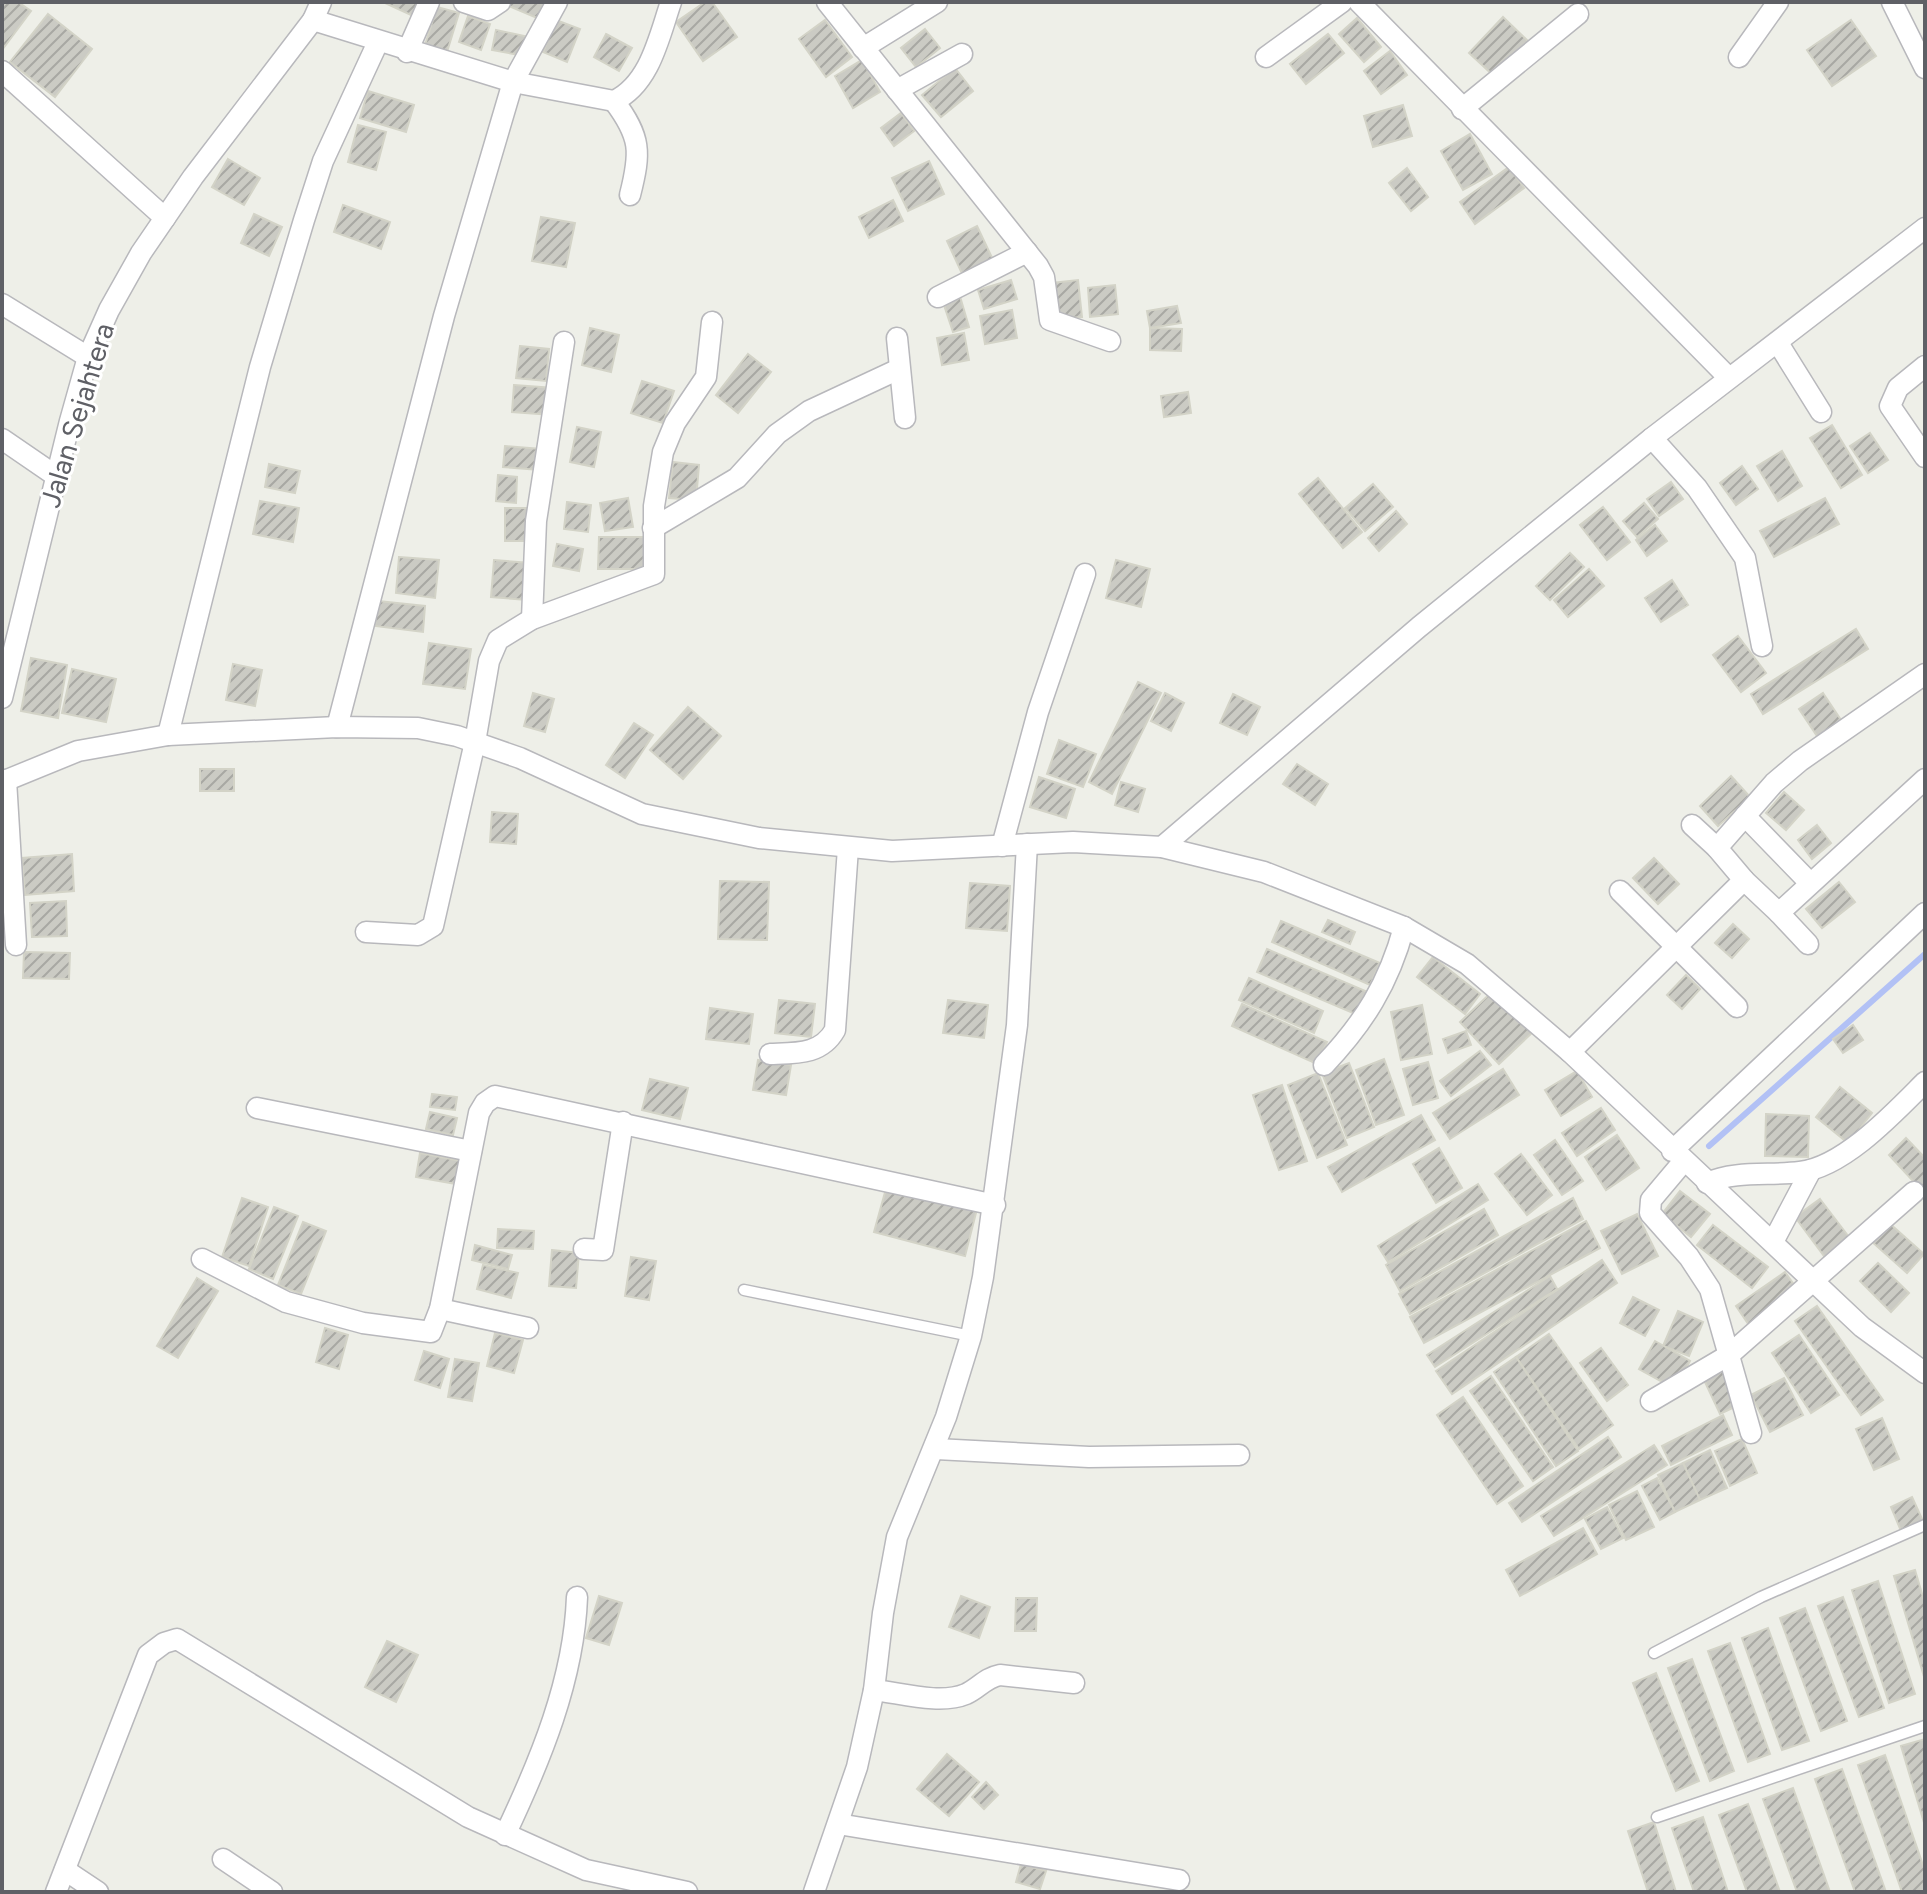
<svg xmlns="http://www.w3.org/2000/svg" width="1927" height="1894" font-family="Figtree,sans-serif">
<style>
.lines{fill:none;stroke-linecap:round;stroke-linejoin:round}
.stream{stroke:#b2c1f5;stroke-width:6}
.building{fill:url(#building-hatch);stroke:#d3d3c7;stroke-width:2}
.lane-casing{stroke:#b8b8bc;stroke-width:13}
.street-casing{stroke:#b8b8bc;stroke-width:23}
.lane{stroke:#fff;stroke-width:10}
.street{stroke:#fff;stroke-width:20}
.labels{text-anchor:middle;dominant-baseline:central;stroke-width:6;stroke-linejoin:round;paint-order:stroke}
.street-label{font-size:28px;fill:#5f6066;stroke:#fff}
</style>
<defs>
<pattern id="building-hatch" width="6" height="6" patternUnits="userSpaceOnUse" patternTransform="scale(2)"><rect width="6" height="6" fill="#cbcbc4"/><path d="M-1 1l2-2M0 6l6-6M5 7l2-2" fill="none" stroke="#a8a8a3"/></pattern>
</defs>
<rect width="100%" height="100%" fill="#eeefe8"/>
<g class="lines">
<!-- stream -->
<polyline class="stream" points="1709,1146 1925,954"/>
</g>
<!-- building -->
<g class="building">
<polygon points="2,2 18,2 31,11 2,50"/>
<polygon points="383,2 418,2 413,16"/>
<polygon points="511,2 545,2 537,18 509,6"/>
<polygon points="705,2 712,2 737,37 703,61 676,22"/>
<polygon points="437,7 459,13 447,52 425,45"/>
<polygon points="48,14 92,49 55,97 10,62"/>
<polygon points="468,16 490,24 481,50 459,42"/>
<polygon points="1503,17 1528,41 1495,77 1469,53"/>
<polygon points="1357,18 1381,47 1364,62 1339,34"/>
<polygon points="556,20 580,29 567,62 543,52"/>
<polygon points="825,20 852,57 826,77 799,39"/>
<polygon points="1851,20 1876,56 1832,86 1807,50"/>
<polygon points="925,29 940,48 916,67 901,48"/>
<polygon points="496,30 529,37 525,56 492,50"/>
<polygon points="606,34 632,48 619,71 594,57"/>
<polygon points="1328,34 1344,53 1306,84 1290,64"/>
<polygon points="1390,51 1407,75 1381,94 1364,71"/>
<polygon points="862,60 880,92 853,108 835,76"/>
<polygon points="955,68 973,91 941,117 922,95"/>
<polygon points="368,91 414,105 406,132 360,118"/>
<polygon points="1403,105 1412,136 1373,147 1364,116"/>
<polygon points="901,113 914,131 894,146 881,128"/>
<polygon points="358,125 386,132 376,170 348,162"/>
<polygon points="1470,134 1492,174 1463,190 1441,151"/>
<polygon points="228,159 260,178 244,205 212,187"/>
<polygon points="929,161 944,194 908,211 892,178"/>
<polygon points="1509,167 1524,188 1475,224 1460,202"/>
<polygon points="1407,168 1428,197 1411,211 1389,183"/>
<polygon points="893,200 903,221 869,238 859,217"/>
<polygon points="343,205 390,222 381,249 334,232"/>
<polygon points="254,214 282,227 269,256 241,243"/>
<polygon points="541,217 575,223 566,267 532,261"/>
<polygon points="977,226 995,264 964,278 947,241"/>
<polygon points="1011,280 1017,299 984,309 978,290"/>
<polygon points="1078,280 1082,317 1056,319 1052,283"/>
<polygon points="1115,285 1118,314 1090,317 1088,288"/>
<polygon points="959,293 969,327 953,332 942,299"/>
<polygon points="1177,306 1181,323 1150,328 1147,311"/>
<polygon points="1012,310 1017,338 985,344 980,316"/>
<polygon points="590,328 619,335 611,372 582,365"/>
<polygon points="1150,328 1182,329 1181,351 1150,350"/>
<polygon points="964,333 969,360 942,365 937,338"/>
<polygon points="520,346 549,349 546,381 516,378"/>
<polygon points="748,354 771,372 738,413 716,395"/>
<polygon points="642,381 674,391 663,423 631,413"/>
<polygon points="514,385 554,388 552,415 512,412"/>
<polygon points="1188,392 1191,413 1164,417 1161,396"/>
<polygon points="1832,425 1862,475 1841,488 1810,438"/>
<polygon points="577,427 601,432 594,467 570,462"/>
<polygon points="1870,433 1888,460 1868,473 1850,446"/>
<polygon points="505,446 541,449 539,470 503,467"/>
<polygon points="1782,451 1802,486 1778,501 1757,466"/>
<polygon points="673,462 699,465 696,500 669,498"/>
<polygon points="269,464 300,471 295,493 265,487"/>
<polygon points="1742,466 1758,489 1736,505 1720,483"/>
<polygon points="498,475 517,477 516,503 496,501"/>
<polygon points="1318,478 1362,532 1343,548 1299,494"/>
<polygon points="1671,482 1683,499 1659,516 1647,499"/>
<polygon points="1373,484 1393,507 1365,531 1345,508"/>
<polygon points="628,498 633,527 605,531 600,503"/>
<polygon points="1825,498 1839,524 1774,557 1760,531"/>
<polygon points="260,501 299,508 293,542 253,534"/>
<polygon points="567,502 591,505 588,532 564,529"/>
<polygon points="1644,503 1658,519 1637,537 1623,521"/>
<polygon points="1603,507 1630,542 1607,560 1580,525"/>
<rect x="505" y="508" width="26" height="33"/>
<polygon points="1396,511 1407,524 1379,551 1368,538"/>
<polygon points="1655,525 1667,541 1647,556 1636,540"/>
<polygon points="599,537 645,537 644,569 598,569"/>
<polygon points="557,544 583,549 579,571 553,566"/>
<polygon points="1570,553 1584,567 1550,600 1536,586"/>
<polygon points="399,557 439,560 435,598 396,593"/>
<polygon points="494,560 531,563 527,600 491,597"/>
<polygon points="1116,560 1150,569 1141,607 1106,598"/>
<polygon points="1589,569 1604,586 1568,617 1554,600"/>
<polygon points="1672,580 1688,605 1661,622 1645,598"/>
<polygon points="378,601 425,606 423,632 375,626"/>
<polygon points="1856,629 1868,649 1763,714 1751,694"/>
<polygon points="1738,636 1766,673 1741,692 1713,655"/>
<polygon points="429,643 471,649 465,689 423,684"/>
<polygon points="31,658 67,665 58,718 21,711"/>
<polygon points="233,664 262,670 255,706 226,700"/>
<polygon points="72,669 116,679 106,722 62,713"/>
<polygon points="1138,682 1161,693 1112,794 1089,782"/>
<polygon points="533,693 554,699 545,732 524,726"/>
<polygon points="1165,693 1184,703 1171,731 1151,721"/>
<polygon points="1823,693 1843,723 1819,739 1799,709"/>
<polygon points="1233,694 1260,707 1247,735 1220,723"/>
<polygon points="688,707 721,736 683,779 650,750"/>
<polygon points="634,723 653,735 625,778 606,765"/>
<polygon points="1059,740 1096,754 1083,787 1047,774"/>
<polygon points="1297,764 1328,784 1315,805 1283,784"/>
<rect x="200" y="769" width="34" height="22"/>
<polygon points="1731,776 1750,797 1718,826 1700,806"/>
<polygon points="1039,777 1075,789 1066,818 1030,807"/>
<polygon points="1121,782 1145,789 1138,812 1115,805"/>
<polygon points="1784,792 1804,810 1786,830 1766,813"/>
<polygon points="492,812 518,814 516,844 490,842"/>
<polygon points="1817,825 1831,843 1812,859 1798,840"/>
<polygon points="72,854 74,891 25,895 22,858"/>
<polygon points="1654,858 1679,884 1658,904 1633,878"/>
<polygon points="720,881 769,882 767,940 718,939"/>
<polygon points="1839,882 1855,902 1822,928 1806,909"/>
<polygon points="970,883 1010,886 1007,931 966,928"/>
<polygon points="66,901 67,936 32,937 30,903"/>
<polygon points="1328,920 1355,932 1350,944 1322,932"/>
<polygon points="1281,921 1380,963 1370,985 1272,942"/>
<polygon points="1733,924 1749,939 1732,958 1715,943"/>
<polygon points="1267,949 1370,993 1360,1016 1257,972"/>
<polygon points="24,952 70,953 69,979 23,978"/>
<polygon points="1433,957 1480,994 1465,1014 1417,977"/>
<polygon points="1686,975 1700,989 1682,1009 1667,995"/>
<polygon points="1249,978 1323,1011 1314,1033 1239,1000"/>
<polygon points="1495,989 1534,1031 1499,1064 1460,1022"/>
<polygon points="779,1000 815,1004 811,1037 775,1033"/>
<polygon points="948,1000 988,1005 984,1038 943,1033"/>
<polygon points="1242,1004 1327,1042 1317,1064 1232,1026"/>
<polygon points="1422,1005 1432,1054 1401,1060 1391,1012"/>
<polygon points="710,1008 753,1014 749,1044 706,1039"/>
<polygon points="1853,1025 1863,1040 1843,1053 1833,1039"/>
<polygon points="1466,1031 1471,1045 1448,1053 1443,1039"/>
<polygon points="1480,1051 1491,1065 1451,1096 1440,1081"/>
<polygon points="1384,1059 1404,1115 1376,1125 1356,1070"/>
<polygon points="758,1060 791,1065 786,1095 753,1090"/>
<polygon points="1428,1062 1438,1098 1413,1105 1403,1069"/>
<polygon points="1349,1063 1374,1127 1347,1138 1322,1073"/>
<polygon points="1503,1069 1519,1095 1450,1139 1433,1113"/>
<polygon points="1577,1071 1592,1097 1561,1116 1545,1090"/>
<polygon points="1318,1073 1347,1145 1317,1158 1288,1085"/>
<polygon points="650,1079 688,1088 680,1119 642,1110"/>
<polygon points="1282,1085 1307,1161 1279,1170 1253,1095"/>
<polygon points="1840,1087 1872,1113 1848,1143 1816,1117"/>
<polygon points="432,1094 457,1097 455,1110 430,1107"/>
<polygon points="1601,1108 1615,1130 1577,1156 1562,1133"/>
<polygon points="430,1112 457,1118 453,1135 426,1129"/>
<polygon points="1766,1114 1809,1116 1808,1157 1765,1156"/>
<polygon points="1421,1115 1435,1140 1342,1192 1328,1167"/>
<polygon points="1617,1135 1639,1168 1606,1190 1585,1157"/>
<polygon points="1906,1138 1925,1158 1925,1194 1889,1155"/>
<polygon points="1555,1140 1583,1181 1562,1195 1534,1155"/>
<polygon points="1439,1148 1462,1188 1436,1203 1413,1164"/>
<polygon points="420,1153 461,1161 456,1184 416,1177"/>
<polygon points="1521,1154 1552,1195 1527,1215 1495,1174"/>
<polygon points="1478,1184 1488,1200 1388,1262 1378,1246"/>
<polygon points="887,1185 977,1209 965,1256 874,1232"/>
<polygon points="1680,1191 1710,1214 1691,1237 1662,1214"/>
<polygon points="242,1198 268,1207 249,1266 222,1257"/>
<polygon points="1573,1198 1583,1219 1410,1314 1399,1294"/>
<polygon points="1820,1199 1852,1241 1827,1260 1795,1217"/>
<polygon points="274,1207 298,1216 273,1279 249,1269"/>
<polygon points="1484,1209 1498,1235 1400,1291 1386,1265"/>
<polygon points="1637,1214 1658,1256 1622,1274 1601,1231"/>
<polygon points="1586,1221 1600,1248 1424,1343 1410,1317"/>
<polygon points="303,1222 326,1231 301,1294 278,1285"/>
<polygon points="1888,1222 1924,1254 1907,1273 1871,1241"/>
<polygon points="1713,1225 1768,1267 1752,1288 1697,1245"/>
<polygon points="498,1229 534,1231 533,1249 497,1248"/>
<polygon points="475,1245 512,1255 508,1269 472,1260"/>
<polygon points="552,1250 579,1253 576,1288 549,1286"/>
<polygon points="631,1257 656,1261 649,1300 625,1296"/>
<polygon points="1602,1260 1617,1283 1452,1394 1436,1371"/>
<polygon points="1878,1263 1909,1293 1891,1312 1860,1281"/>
<polygon points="483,1265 518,1273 511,1298 477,1289"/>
<polygon points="1785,1272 1800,1293 1751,1328 1736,1306"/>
<polygon points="1550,1276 1557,1289 1435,1367 1427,1355"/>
<polygon points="197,1278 218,1291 178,1358 157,1346"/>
<polygon points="1633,1297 1659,1310 1645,1336 1620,1323"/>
<polygon points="1817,1306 1883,1400 1861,1415 1795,1321"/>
<polygon points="1678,1311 1703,1322 1689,1356 1663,1346"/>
<polygon points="325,1328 348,1335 339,1369 316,1362"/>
<polygon points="495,1333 523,1340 514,1373 487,1366"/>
<polygon points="1549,1334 1613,1425 1579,1449 1516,1357"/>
<polygon points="1799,1335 1839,1395 1811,1413 1772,1353"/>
<polygon points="1655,1341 1690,1361 1675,1389 1639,1369"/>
<polygon points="1601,1348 1628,1385 1607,1401 1580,1363"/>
<polygon points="424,1351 449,1359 440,1388 415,1380"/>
<polygon points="1516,1357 1578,1451 1556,1466 1494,1372"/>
<polygon points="455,1359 479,1363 472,1401 448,1397"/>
<polygon points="1723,1371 1739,1405 1720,1414 1704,1380"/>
<polygon points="1491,1376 1553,1467 1533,1481 1470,1391"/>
<polygon points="1784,1378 1803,1415 1770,1432 1751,1395"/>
<polygon points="1463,1397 1523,1486 1497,1504 1437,1415"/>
<polygon points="1723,1415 1732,1435 1671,1465 1662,1446"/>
<polygon points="1882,1418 1899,1459 1874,1470 1856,1429"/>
<polygon points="1608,1437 1621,1457 1522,1522 1509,1503"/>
<polygon points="1742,1439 1757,1473 1730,1486 1715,1451"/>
<polygon points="1654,1445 1667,1465 1554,1536 1541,1516"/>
<polygon points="1710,1450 1727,1488 1700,1500 1683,1463"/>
<polygon points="1683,1463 1700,1500 1675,1512 1658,1475"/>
<polygon points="1657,1478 1675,1512 1660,1520 1642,1486"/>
<polygon points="1637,1491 1654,1527 1626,1540 1609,1505"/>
<polygon points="1912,1497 1923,1521 1901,1531 1891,1507"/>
<polygon points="1607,1507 1623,1538 1601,1549 1585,1519"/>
<polygon points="1583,1528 1597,1554 1520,1596 1506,1570"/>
<polygon points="1915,1570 1925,1604 1925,1680 1894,1576"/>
<polygon points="1878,1581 1915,1694 1889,1703 1852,1590"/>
<polygon points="599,1596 622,1603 609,1645 586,1638"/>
<polygon points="961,1596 990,1607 979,1638 949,1627"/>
<polygon points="1843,1597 1884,1708 1859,1717 1818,1606"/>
<polygon points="1016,1598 1037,1598 1036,1631 1015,1631"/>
<polygon points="1805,1608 1847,1721 1821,1731 1780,1618"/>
<polygon points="1768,1628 1809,1741 1782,1750 1742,1638"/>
<polygon points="387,1641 418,1655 396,1702 365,1687"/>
<polygon points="1730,1643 1770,1754 1748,1762 1708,1651"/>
<polygon points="1692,1659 1734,1771 1710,1781 1668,1668"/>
<polygon points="1656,1673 1699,1781 1676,1791 1633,1683"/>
<polygon points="1925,1739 1925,1826 1901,1746"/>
<polygon points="947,1754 979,1782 949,1816 917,1789"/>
<polygon points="1885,1755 1925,1871 1925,1892 1902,1892 1858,1765"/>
<polygon points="1842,1769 1886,1892 1855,1892 1815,1779"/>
<polygon points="986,1782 998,1795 984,1809 972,1797"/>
<polygon points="1793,1788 1830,1892 1797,1892 1763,1799"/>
<polygon points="1748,1804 1780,1892 1747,1892 1719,1815"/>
<polygon points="1703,1817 1728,1892 1694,1892 1672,1828"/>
<polygon points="1654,1822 1676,1892 1648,1892 1628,1831"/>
<polygon points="1021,1864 1046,1871 1040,1889 1016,1882"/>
</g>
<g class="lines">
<defs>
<g id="lane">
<polyline points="744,1290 971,1336"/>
<polyline points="1654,1653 1761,1597 1925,1525"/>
<polyline points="1657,1817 1925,1726"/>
</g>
<g id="street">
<polyline points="464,2 488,10 500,2"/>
<polyline points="827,2 1038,266 1044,277 1050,320 1110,341"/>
<polyline points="1359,2 1729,378"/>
<polyline points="1892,2 1925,68"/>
<path d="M313,20L513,82L614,101C650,84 659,37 671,2"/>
<polyline points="863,48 937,2"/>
<polyline points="407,52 429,2"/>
<polyline points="1266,57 1342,2"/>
<polyline points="1739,57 1778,2"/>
<polyline points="2,71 165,218"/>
<polyline points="897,90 962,54"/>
<path d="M614,101C641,137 641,152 630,195"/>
<polyline points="1462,109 1578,14"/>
<polyline points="938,297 1027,252"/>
<polyline points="2,304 88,357"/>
<polyline points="897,338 905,418"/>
<polyline points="1778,343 1821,412"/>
<polyline points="1925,366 1898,388 1890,406 1925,457"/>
<polyline points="1652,438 1697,488 1745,558 1762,646"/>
<polyline points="2,439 56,476"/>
<polyline points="653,528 737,478 777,434 809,411 899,369"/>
<polyline points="532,619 536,521 564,342"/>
<polyline points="2,698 70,421 88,357 109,310 141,253 193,177 313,20 321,2"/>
<polyline points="337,727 444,316 513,82 557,2"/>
<polyline points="168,735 260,367 304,220 323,161 378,42"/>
<polyline points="6,780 16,945"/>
<polyline points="2,782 78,751 168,735 337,727 418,728 457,736 520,758 642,814 759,838 892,851 1073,842 1162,847 1264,872 1404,927 1467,964 1570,1052 1862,1327 1925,1373"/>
<polyline points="1745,816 1810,883"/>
<polyline points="1692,825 1717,848"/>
<polyline points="1002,846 1038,712 1085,574"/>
<polyline points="1162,847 1419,627 1652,438 1925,228"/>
<polyline points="1744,880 1779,913 1925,779"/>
<polyline points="1620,891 1737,1007"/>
<polyline points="1779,913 1808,944"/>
<polyline points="366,932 418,935 433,926 475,742 489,661 498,640 532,619 654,574 654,506 663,452 675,423 706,377 712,322"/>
<polyline points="1570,1052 1744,880 1717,848 1774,783 1800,761 1925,674"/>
<path d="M770,1054C796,1053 821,1055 835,1030L848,848"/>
<path d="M1324,1065C1364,1023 1389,983 1404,927"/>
<polyline points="257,1108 471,1151"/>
<polyline points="1672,1151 1925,913"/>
<polyline points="1683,1162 1651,1200 1650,1213 1689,1257 1710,1289 1751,1433"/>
<path d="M1707,1183C1736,1170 1769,1176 1800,1172C1844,1167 1894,1113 1925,1082"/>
<polyline points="1773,1242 1811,1170"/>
<polyline points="584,1249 603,1250 623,1122"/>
<polyline points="202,1259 286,1302 363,1323 431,1332 440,1309 479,1113 485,1103 495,1096 995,1205"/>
<polyline points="440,1309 528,1328"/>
<polyline points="1651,1401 1729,1355 1914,1192"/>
<polyline points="936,1449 1089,1457 1239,1455"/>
<path d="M874,1690C901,1693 940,1705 966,1694C979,1688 985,1678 1000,1675L1074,1683"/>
<polyline points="838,1824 1179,1880"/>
<path d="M505,1835C540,1761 574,1680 577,1597"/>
<polyline points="223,1859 272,1892"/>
<polyline points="65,1870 98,1892"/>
<polyline points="56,1892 148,1655 164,1643 177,1639 468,1817 586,1870 687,1892"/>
<polyline points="814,1892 857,1767 874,1690 883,1613 897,1537 946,1417 971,1336 983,1277 1017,1025 1027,844"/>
</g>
</defs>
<!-- lane casing -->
<use href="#lane" class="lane-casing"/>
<!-- street casing -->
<use href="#street" class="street-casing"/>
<!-- lane -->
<use href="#lane" class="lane"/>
<!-- street -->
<use href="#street" class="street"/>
</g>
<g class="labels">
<!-- street labels -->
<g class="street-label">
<text transform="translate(77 415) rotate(-73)">Jalan Sejahtera</text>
</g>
</g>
<!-- border -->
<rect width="1927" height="1894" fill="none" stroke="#5f6066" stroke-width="8"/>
</svg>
